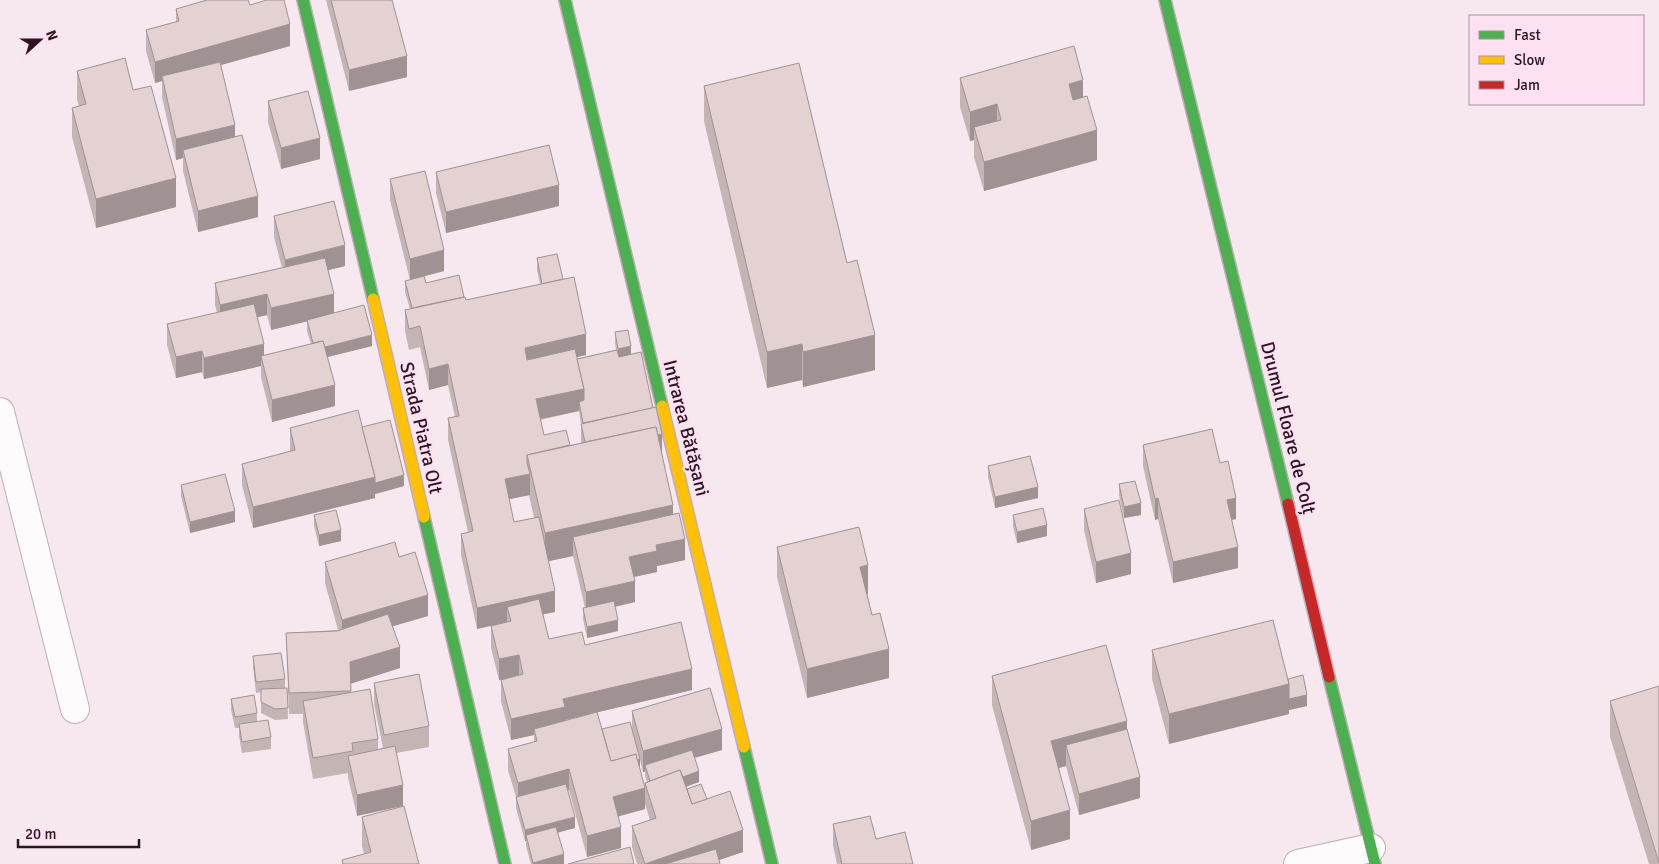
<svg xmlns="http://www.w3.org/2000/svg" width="1659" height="864" font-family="Signika,sans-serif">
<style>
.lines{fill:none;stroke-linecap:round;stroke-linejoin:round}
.street-casing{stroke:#bfacb7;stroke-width:30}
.fast-casing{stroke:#bfacb7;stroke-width:14}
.slow-casing{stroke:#bfacb7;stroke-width:14}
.jam-casing{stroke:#bfacb7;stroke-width:14}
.street{stroke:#fefbfd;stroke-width:28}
.fast{stroke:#4caf50;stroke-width:11}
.slow{stroke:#ffc107;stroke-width:11}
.jam{stroke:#c62828;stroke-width:11}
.wall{fill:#c4b4b4;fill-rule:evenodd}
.shaded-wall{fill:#a09292}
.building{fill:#e4d1d1;stroke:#a09292}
.labels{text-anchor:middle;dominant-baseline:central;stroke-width:5;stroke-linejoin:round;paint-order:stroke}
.street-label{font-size:19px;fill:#2d1423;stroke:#fde1f0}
</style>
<rect width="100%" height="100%" fill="#f7e7ef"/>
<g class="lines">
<defs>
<g id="street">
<polyline points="0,412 75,709"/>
<polyline points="1298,864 1371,848"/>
</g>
<g id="fast">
<polyline points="303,0 373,299"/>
<polyline points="565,0 662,406"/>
<polyline points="1165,0 1288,504"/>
<polyline points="424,517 505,864"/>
<polyline points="1329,677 1375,864"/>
<polyline points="744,747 772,864"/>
</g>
<g id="slow">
<polyline points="373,299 424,517"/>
<polyline points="662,406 744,747"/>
</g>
<polyline id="jam" points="1288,504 1329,677"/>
</defs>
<!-- street casing -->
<use href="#street" class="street-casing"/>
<!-- fast casing -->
<use href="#fast" class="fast-casing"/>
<!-- slow casing -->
<use href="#slow" class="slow-casing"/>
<!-- jam casing -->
<use href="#jam" class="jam-casing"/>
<!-- street -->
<use href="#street" class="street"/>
<!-- fast -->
<use href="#fast" class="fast"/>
<!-- slow -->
<use href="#slow" class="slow"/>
<!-- jam -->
<use href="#jam" class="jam"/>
</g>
<!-- wall -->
<g class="wall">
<polygon points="326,0 392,0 407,77 349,91"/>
<polygon points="250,5 290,46 221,65 235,137 258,217 198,232 183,171 183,158 176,160 162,97 162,81 155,83 146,51 146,30 176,22 176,9"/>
<polygon points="77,71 133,90 176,207 96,228 72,137 72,108 79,106 77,100"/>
<polygon points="960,78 1083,97 1097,160 984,191 974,157 974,140 970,141 960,107"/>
<polygon points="704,86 847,263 875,370 803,387 802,380 767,388 704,121"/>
<polygon points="268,101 320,159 281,169 268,122"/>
<polygon points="436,172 559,206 446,233 436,193"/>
<path d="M390,179L444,271L424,276L426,283L464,297L466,300L540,284L537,270V258L563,279L586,355L577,357V359L616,350L615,343V332L631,354L662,454L673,515L685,560L657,566V572L634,577L635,602L615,607L618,631L587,638L583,619V608H585L573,556L548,561L555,612L543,614L549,639L585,645L692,690L597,712L602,729H632V711L722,750L695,758L699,782L686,787L687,789L707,799L743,852L719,860L720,864H637L632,847V826L650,820L645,804V809L618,816L621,848L587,857L569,790H568L575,828L558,832L564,864H531L526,846V841H525L516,808V797L508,770V749L534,742V735L511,740L501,701V680H499L491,648V626L507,622L477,629L461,555V534L468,532L448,440V418L455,417L448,385L429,390L420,347L409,350L405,331V310L410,309L405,292V281L410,280L390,200ZM579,411L581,425V443L570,445L544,435L540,420ZM529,495L534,518L514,522L509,499ZM593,713L565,721V720ZM640,760L643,772H645V776L647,782L645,783V788L640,769Z"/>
<path d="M274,216L345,266L328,270L334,313L372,346L328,357L335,406L272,422L261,377V366L204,379L202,372L176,378L167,345V324L217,313L215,305V283L282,268L274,237ZM267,315L271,330L307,321V331L311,344L264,356L258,317Z"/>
<polygon points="362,427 404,486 375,494 375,498 253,528 242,485 242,464 290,451 290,428"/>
<polygon points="1143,445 1220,463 1236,519 1232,520 1238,568 1173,583 1158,519 1155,520 1143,466"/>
<polygon points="988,466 1038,498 995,508 988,477"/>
<polygon points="1119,484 1141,515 1124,518 1119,495"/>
<polygon points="181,485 235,522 190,533 181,496"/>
<polygon points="1084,509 1131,574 1096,583 1084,530"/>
<polygon points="314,515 341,541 319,546 314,526"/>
<polygon points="1013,515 1047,536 1017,543 1013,526"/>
<polygon points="777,547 868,594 867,594 889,678 807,698 777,577"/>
<polygon points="399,557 428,616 393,626 400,668 351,683 351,692 378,739 378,749 383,748 374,704 374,683 429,726 429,747 396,753 357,816 348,777 348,773 313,779 303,722 303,714 289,714 286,633 338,630 325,583 325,562"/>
<polygon points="1152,650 1288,679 1307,706 1289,710 1289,714 1169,744 1152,679"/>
<polygon points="253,656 285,679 285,688 287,688 288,719 275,720 261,713 261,692 256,693 253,667"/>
<polygon points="992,676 1127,729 1140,798 1079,815 1066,766 1059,768 1070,839 1031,850 992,705"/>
<polygon points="231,699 257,713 257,721 271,737 271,749 242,753 239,736 239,728 235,728 231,710"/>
<polygon points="1610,701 1659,864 1649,864 1610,737"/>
<polygon points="362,817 419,864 342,864 342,860 364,854 362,846"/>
<polygon points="833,824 876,839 913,864 837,864 833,845"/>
</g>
<!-- shaded-wall -->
<g class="shaded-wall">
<polygon points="290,24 290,46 163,81 162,76 162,81 155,83 155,62"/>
<polygon points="407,56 407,77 349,91 349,70"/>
<polygon points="1083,80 1083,110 1069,114 1069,84"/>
<polygon points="997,104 997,134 974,127 974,140 970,141 970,112"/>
<polygon points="235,125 235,146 183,150 183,158 176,160 176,139"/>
<polygon points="1097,130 1097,160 984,191 984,162"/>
<polygon points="320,138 320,159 281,169 281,148"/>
<polygon points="176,178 176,207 96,228 96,199"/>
<polygon points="559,185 559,206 446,233 446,212"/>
<polygon points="258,196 258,217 198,232 198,211"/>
<polygon points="345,245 345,266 285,281 285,260"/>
<polygon points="444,250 444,271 410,280 410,259"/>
<polygon points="267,294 267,315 220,326 220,305"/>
<polygon points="334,294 334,315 271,330 271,308"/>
<polygon points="586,334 586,355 525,369 525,348"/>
<polygon points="372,335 372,346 315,360 315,349"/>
<polygon points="875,335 875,370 803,387 803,352"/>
<polygon points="264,344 264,365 261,356 261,366 204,379 204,358"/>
<polygon points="802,344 802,380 767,388 767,352"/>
<polygon points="631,346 631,357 618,360 618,349"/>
<polygon points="202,351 202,372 176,378 176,357"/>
<polygon points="448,364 448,385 429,390 429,369"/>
<polygon points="335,385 335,406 272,422 272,400"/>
<polygon points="584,389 584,410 579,402 579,411 536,420 536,399"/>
<polygon points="662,434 662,455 587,450"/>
<polygon points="530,474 530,495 505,500 505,479"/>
<polygon points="404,475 404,486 375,494 375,498 253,528 253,507 375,477"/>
<polygon points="1038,487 1038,498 995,508 995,497"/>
<polygon points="1158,498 1158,519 1155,520 1155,499"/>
<polygon points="1236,498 1236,519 1227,521 1227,500"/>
<polygon points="1141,503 1141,515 1124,518 1124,507"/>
<polygon points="673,505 673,535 573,537 573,556 545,562 545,533"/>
<polygon points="235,511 235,522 190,533 190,522"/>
<polygon points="1047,525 1047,536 1017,543 1017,532"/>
<polygon points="341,530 341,541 319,546 319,535"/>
<polygon points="685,539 685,560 657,566 657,572 629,578 629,557 656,545"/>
<polygon points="1238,547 1238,568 1173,583 1173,562"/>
<polygon points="1131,553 1131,574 1096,583 1096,562"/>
<polygon points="868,565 868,594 860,596 860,567"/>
<polygon points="635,581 635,602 586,613 586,592"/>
<polygon points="555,591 555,612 511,621 507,607 507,622 477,629 477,608"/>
<polygon points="428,595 428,616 342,641 342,620"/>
<polygon points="618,620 618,631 587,638 587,627"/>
<polygon points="400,647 400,668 350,684 350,662"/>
<polygon points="889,649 889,678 807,698 807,669"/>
<polygon points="519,655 519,676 499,680 499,659"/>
<polygon points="692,669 692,690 565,720 565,728 534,729 534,735 511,740 511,719 563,699"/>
<polygon points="1289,684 1307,695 1307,706 1289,710 1289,714 1169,744 1169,714"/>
<polygon points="1127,721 1127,750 1066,745 1066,766 1051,770 1051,741"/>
<polygon points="722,729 722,750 647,771 645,765 645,772 643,772 643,751"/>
<polygon points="640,759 640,770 609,767"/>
<polygon points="569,769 569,790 518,804 518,783"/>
<polygon points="699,771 699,782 652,798 652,787"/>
<polygon points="1140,777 1140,798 1079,815 1079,794"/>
<polygon points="403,785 403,806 357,816 357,795"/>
<polygon points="645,788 645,809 613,818 613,797"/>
<polygon points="1070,810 1070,839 1031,850 1031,821"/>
<polygon points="575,817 575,828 527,841 526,835 526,841 525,841 525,830"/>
<polygon points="621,827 621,848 587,857 587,836"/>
<polygon points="743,830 743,852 707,864 645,864"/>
<polygon points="564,854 564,864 533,864 533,863"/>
</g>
<!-- building -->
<g class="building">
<polygon points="207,0 248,0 250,5 267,0 284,0 290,24 155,62 146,30 179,21 176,9"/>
<polygon points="331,0 392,0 407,56 349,70"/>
<polygon points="1074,46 1083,80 1069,84 1073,100 1087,96 1097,130 984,162 974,127 1001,120 997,104 970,112 960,78"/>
<polygon points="125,58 133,90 151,86 176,178 96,199 72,108 86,104 77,71"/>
<polygon points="220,62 235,125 176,139 162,76"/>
<polygon points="799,63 847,263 857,260 875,335 803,352 802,344 767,352 704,86"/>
<polygon points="308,91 320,138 281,148 268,101"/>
<polygon points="242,135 258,196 198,211 183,150"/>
<polygon points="549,145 559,185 446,212 436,172"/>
<polygon points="425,171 444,250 410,259 390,179"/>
<polygon points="334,201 345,245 285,260 274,216"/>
<polygon points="557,254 563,279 542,284 537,258"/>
<polygon points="325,258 334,294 271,308 267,294 220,305 215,283"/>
<polygon points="459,275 464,297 412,308 405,281 424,276 426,283"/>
<polygon points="574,277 586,334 525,348 527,360 575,349 584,389 536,399 544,435 566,430 570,445 527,455 527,463 530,474 505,479 514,522 539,517 555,591 477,608 461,534 473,531 448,418 459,416 448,364 429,369 420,326 409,329 405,310 465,297 466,300"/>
<polygon points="254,304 264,344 204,358 202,351 176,357 167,324"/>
<polygon points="364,305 372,335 325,347 323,341 313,343 307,320"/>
<polygon points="628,330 631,346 618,349 615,332"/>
<polygon points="323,341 335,385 272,400 261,356"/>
<polygon points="617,350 619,357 641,352 653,408 583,423 579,402 584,400 584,389 577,359"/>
<polygon points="656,407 662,434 658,435 656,427 585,442 581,424"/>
<polygon points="358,410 375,477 253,507 242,464 295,450 290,428"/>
<polygon points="390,420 404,475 375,483 375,477 362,427"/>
<polygon points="656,427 673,505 545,533 527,455"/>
<polygon points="1212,429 1220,463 1228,461 1236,498 1227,500 1238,547 1173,562 1158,498 1155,499 1143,445"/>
<polygon points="1030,456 1038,487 995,497 988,466"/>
<polygon points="225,474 235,511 190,522 181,485"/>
<polygon points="1135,481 1141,503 1124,507 1119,484"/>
<polygon points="1119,500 1131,553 1096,562 1084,509"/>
<polygon points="1043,508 1047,525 1017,532 1013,515"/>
<polygon points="336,510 341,530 319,535 314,515"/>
<polygon points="679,513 685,539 656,545 657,551 629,557 635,581 586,592 573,537"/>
<polygon points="859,527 868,565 860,567 872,615 880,613 889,649 807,669 777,547"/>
<polygon points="395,542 399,557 415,552 428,595 342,620 325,562"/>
<polygon points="539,599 549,639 582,632 585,645 681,622 692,669 563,699 565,707 511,719 501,680 523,674 519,655 499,659 491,626 511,621 507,607"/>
<polygon points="614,601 618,620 587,627 583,608"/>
<polygon points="388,614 400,647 350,662 351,691 289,693 286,633 337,631"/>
<polygon points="1273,620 1289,684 1169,714 1152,650"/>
<polygon points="1106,645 1127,721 1051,741 1070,810 1031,821 992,676"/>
<polygon points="281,653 285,679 256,682 253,656"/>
<polygon points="419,674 429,726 384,735 374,683"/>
<polygon points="1303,675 1307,695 1289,699 1289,684 1288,679"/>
<polygon points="1659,686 1659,863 1610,701"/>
<polygon points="287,688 288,708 275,709 261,702 261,689"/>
<polygon points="710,688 722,729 643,751 632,711"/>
<polygon points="370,689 378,739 352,743 353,751 313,758 303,701"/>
<polygon points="254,695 257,713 235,717 231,699"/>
<polygon points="597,712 611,761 636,754 645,788 613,797 621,827 587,836 569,769 518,783 508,749 537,741 534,729"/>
<polygon points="268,720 271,737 242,742 239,724"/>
<polygon points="630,722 640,759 637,760 636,754 611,761 602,729"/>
<polygon points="1127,729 1140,777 1079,794 1066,745"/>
<polygon points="395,746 403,785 357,795 348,756"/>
<polygon points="692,750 699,771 683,777 680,770 650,781 645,765"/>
<polygon points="680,770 692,804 730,791 743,830 645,864 632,826 656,818 645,783"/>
<polygon points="566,784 575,817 525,830 516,797"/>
<polygon points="701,784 707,799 692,804 687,789"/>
<polygon points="404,806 419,864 343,864 342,860 371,852 362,817"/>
<polygon points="870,816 876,839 905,832 913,864 842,864 833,824"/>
<polygon points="556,827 564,854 533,863 526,835"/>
<polygon points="630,847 634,864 568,864"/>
<polygon points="716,849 720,864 665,864"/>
</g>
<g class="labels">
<!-- street labels -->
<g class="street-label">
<text transform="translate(421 428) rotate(77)">Strada Piatra Olt</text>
<text transform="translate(686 428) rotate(76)">Intrarea Bătășani</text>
<text transform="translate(1288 428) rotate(76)">Drumul Floare de Colț</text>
</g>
</g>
<!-- legend -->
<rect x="1469" y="15" width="175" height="90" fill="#fde1f0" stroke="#aa8f9e"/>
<rect x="1479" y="31" width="25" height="8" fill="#4caf50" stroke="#aa8f9e"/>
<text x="1514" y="40" font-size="15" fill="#2d1423">Fast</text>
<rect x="1479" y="56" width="25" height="8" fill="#ffc107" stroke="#aa8f9e"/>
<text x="1514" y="65" font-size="15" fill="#2d1423">Slow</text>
<rect x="1479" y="81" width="25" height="8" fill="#c62828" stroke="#aa8f9e"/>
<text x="1514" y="90" font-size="15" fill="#2d1423">Jam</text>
<!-- north arrow -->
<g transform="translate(40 40) rotate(69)" stroke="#fde1f0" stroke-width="4" paint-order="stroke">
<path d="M0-4L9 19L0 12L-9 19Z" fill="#2d1423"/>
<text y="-8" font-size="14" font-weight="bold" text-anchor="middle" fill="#2d1423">N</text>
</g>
<!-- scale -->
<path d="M18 839v8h121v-8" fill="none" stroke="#2d1423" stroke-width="2.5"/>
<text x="25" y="839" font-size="15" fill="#2d1423" stroke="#fde1f0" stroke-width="4" paint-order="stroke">20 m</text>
</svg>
